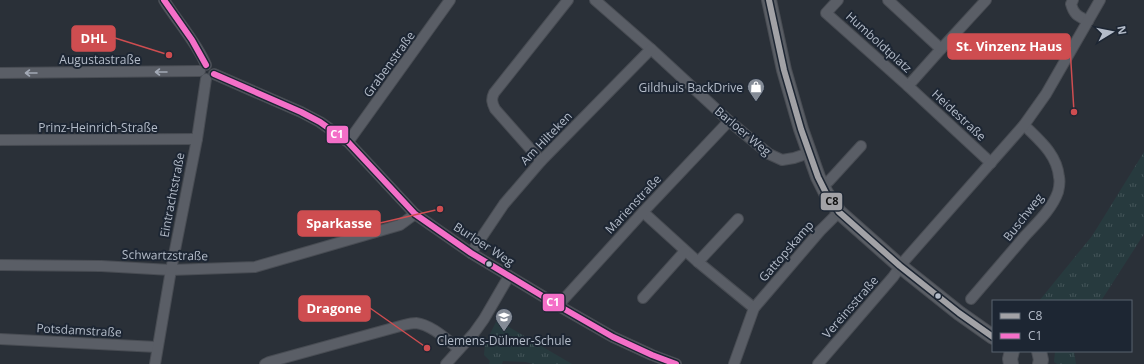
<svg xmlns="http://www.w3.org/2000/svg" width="1144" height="364" font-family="'Open Sans',sans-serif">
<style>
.grass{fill:url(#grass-tufts)}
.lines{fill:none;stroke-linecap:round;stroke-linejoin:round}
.street-casing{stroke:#484c53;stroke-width:12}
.secondary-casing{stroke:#484c53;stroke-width:16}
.street{stroke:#5a5e66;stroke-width:10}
.secondary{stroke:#595d64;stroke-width:14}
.bus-1-casing{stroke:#1d2633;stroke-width:9}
.bus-2-casing{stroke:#1d2633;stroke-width:9}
.bus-1{stroke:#a2a2a6;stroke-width:6}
.bus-2{stroke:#f46fc8;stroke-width:6}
.oneway{stroke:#a2a9b5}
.bus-dot{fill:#b4bcc9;stroke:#1d2633;stroke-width:1.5}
.labels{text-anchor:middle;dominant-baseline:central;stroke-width:4;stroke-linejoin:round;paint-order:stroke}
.street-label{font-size:12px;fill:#b4bcc9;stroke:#1d2633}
.poi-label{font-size:12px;fill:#b4bcc9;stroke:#1d2633;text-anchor:end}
.leader{fill:none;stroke:#ce4d50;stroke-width:1.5}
.callout-dot{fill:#ce4d50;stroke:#1d2633;stroke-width:1.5}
.callout{fill:#ce4d50;stroke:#ce4d50;stroke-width:1.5}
.callout-label{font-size:13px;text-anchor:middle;font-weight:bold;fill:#fff}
.line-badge{stroke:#1d2633;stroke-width:1.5}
.badge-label{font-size:11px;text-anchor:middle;font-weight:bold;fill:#fff}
.pale-badge-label{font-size:11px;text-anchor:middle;font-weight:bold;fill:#111}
</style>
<defs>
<pattern id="grass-tufts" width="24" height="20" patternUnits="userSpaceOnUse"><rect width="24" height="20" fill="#273a3e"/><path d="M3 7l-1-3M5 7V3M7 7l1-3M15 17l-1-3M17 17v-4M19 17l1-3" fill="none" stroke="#445559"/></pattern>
</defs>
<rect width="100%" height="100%" fill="#2a3038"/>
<!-- grass -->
<g class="grass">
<polygon points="1144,152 1144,234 1101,301 1039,301 1092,236"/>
<polygon points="497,320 572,364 532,364 526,362 503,361 502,364 489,364 490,361 484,355 485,344"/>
<polygon points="1055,351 1074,351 1076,364 1057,364 1054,362"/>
</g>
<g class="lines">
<defs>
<g id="street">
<path d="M164,0C177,21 197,43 206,65"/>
<polyline points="595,0 651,49 729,121 769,154 782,160 794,158 809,153"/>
<polyline points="838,0 826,13 908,86 941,49 986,0"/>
<polyline points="888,0 941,49"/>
<path d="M1073,0L1071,4C1074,15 1078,16 1088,21"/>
<polyline points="0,73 200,71"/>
<polyline points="214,74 301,112 320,122 348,142 415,214 471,253 559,306 613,337 652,355 676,364"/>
<polyline points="908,86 991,163"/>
<polyline points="0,140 197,139"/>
<polyline points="348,142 450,0"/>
<path d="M541,161L495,109C492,103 491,99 494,93L568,0"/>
<polyline points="822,186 829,181 861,146"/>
<polyline points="643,212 698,262 754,308"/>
<polyline points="471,253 504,204 541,161 651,49"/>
<polyline points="698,262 738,219"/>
<polyline points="0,265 101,266 171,270 255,267 400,225 415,214"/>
<polyline points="643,298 685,251"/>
<path d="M971,299C989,278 1007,257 1025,236C1037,223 1052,209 1058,192C1059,188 1060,181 1059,177C1057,154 1039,140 1024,125"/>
<polyline points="559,306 563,300 643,212 729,121"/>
<polyline points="0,339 157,347"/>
<polyline points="155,364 171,270 197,139 206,79"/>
<path d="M265,364L269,362L404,325C408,324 412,323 416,323C432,325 447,340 459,349"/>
<polyline points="446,364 474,333 484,319 509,276"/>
<polyline points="734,364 754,308 820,231 839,212"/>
<polyline points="818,364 893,277 905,260 1024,125 1046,94 1100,0"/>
</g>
<g id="secondary">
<polyline points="769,0 784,70 801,129 818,177 826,193 839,212 900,266 959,313 993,337"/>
<polyline points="1039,351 1041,360 1040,364"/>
<polyline points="1011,364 1010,359 1012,351"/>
</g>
</defs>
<!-- street casing -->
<use href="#street" class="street-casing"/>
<!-- secondary casing -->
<use href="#secondary" class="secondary-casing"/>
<!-- street -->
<use href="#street" class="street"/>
<!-- secondary -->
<use href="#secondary" class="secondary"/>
<defs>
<polyline id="bus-1" points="769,0 784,70 801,129 818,177 826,193 839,212 900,266 959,313 993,337"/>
<g id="bus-2">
<polyline points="164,0 192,40 206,65"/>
<polyline points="214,74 301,112 320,122 348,142 415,214 471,253 559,306 613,337 652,355 676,364"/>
</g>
</defs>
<!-- bus-1 casing -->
<use href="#bus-1" class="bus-1-casing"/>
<!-- bus-2 casing -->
<use href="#bus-2" class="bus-2-casing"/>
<!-- bus-1 -->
<use href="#bus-1" class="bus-1"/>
<!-- bus-2 -->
<use href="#bus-2" class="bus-2"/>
</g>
<!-- one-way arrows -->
<defs><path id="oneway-shaft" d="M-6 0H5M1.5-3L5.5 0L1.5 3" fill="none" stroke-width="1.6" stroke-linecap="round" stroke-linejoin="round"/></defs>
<g class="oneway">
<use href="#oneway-shaft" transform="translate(161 72) rotate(180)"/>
<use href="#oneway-shaft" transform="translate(31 73) rotate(180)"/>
</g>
<!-- icons -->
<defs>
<symbol id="shop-pin" viewBox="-11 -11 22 30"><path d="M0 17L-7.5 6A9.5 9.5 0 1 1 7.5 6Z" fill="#848b96" stroke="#1d2633"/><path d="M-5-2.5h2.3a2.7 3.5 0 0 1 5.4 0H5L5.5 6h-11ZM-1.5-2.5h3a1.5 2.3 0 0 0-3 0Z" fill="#fff"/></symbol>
<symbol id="school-pin" viewBox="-11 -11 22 30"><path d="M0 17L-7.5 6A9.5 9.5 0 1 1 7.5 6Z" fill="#848b96" stroke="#1d2633"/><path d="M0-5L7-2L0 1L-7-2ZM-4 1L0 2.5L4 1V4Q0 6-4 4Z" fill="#fff"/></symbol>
</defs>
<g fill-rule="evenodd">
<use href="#shop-pin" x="746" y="77" width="20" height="27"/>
<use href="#school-pin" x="494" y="307" width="20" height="27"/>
</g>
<!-- markers -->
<g class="bus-dot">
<circle cx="489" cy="264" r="3.5"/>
<circle cx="938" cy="296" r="3.5"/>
</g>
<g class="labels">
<!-- street labels -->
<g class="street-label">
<text transform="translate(879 42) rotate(42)">Humboldtplatz</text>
<text x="100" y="59">Augustastraße</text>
<text transform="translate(389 64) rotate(-54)">Grabenstraße</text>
<text transform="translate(959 115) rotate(43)">Heidestraße</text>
<text x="98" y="127">Prinz-Heinrich-Straße</text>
<text transform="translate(743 131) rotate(40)">Barloer Weg</text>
<text transform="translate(546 138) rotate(-46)">Am Hilteken</text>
<text transform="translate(172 195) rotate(-79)">Eintrachtstraße</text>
<text transform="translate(633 204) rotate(-47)">Marienstraße</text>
<text transform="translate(1023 217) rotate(-52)">Buschweg</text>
<text transform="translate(484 244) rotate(33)">Burloer Weg</text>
<text transform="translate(786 251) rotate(-49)">Gattopskamp</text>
<text transform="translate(165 255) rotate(1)">Schwartzstraße</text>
<text transform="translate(850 307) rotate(-49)">Vereinsstraße</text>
<text transform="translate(79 330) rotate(3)">Potsdamstraße</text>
</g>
<!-- poi labels -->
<g class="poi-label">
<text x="743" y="87">Gildhuis BackDrive</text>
<text x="504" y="340" text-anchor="middle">Clemens-Dülmer-Schule</text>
</g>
</g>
<!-- callouts -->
<path class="leader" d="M169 55L115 38M1074 112L1070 47M440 209L380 223M427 348L370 308"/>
<g class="callout-dot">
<circle cx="169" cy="55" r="4"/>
<circle cx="1074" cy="112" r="4"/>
<circle cx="440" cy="209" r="4"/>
<circle cx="427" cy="348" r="4"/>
</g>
<g class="callout">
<rect x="72" y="26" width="43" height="25" rx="4"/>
<rect x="948" y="34" width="122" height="25" rx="4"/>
<rect x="298" y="211" width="82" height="25" rx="4"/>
<rect x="299" y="296" width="71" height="25" rx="4"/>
</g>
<g class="callout-label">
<text x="94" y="43">DHL</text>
<text x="1009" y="51">St. Vinzenz Haus</text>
<text x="339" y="228">Sparkasse</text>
<text x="334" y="313">Dragone</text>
</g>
<g class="line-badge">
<rect x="326" y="125" width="23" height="19" rx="4" fill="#f46fc8"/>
<rect x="820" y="192" width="23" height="19" rx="4" fill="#a2a2a6"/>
<rect x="542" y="293" width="23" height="19" rx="4" fill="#f46fc8"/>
</g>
<g class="badge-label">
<text x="337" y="138">C1</text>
<text x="553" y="306">C1</text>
</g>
<g class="pale-badge-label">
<text x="832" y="205">C8</text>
</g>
<!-- legend -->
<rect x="992" y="300" width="140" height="52" fill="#1d2633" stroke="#59626f"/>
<rect x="1000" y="313" width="20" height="6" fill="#a2a2a6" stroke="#59626f"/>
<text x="1028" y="320" font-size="12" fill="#b4bcc9">C8</text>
<rect x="1000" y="333" width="20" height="6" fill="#f46fc8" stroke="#59626f"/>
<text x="1028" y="340" font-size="12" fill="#b4bcc9">C1</text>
<!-- north arrow -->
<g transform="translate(1112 32) rotate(80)" stroke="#1d2633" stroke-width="3" paint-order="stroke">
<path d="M0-3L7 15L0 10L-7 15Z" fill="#b4bcc9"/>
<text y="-6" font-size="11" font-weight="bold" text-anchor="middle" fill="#b4bcc9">N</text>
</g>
</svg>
